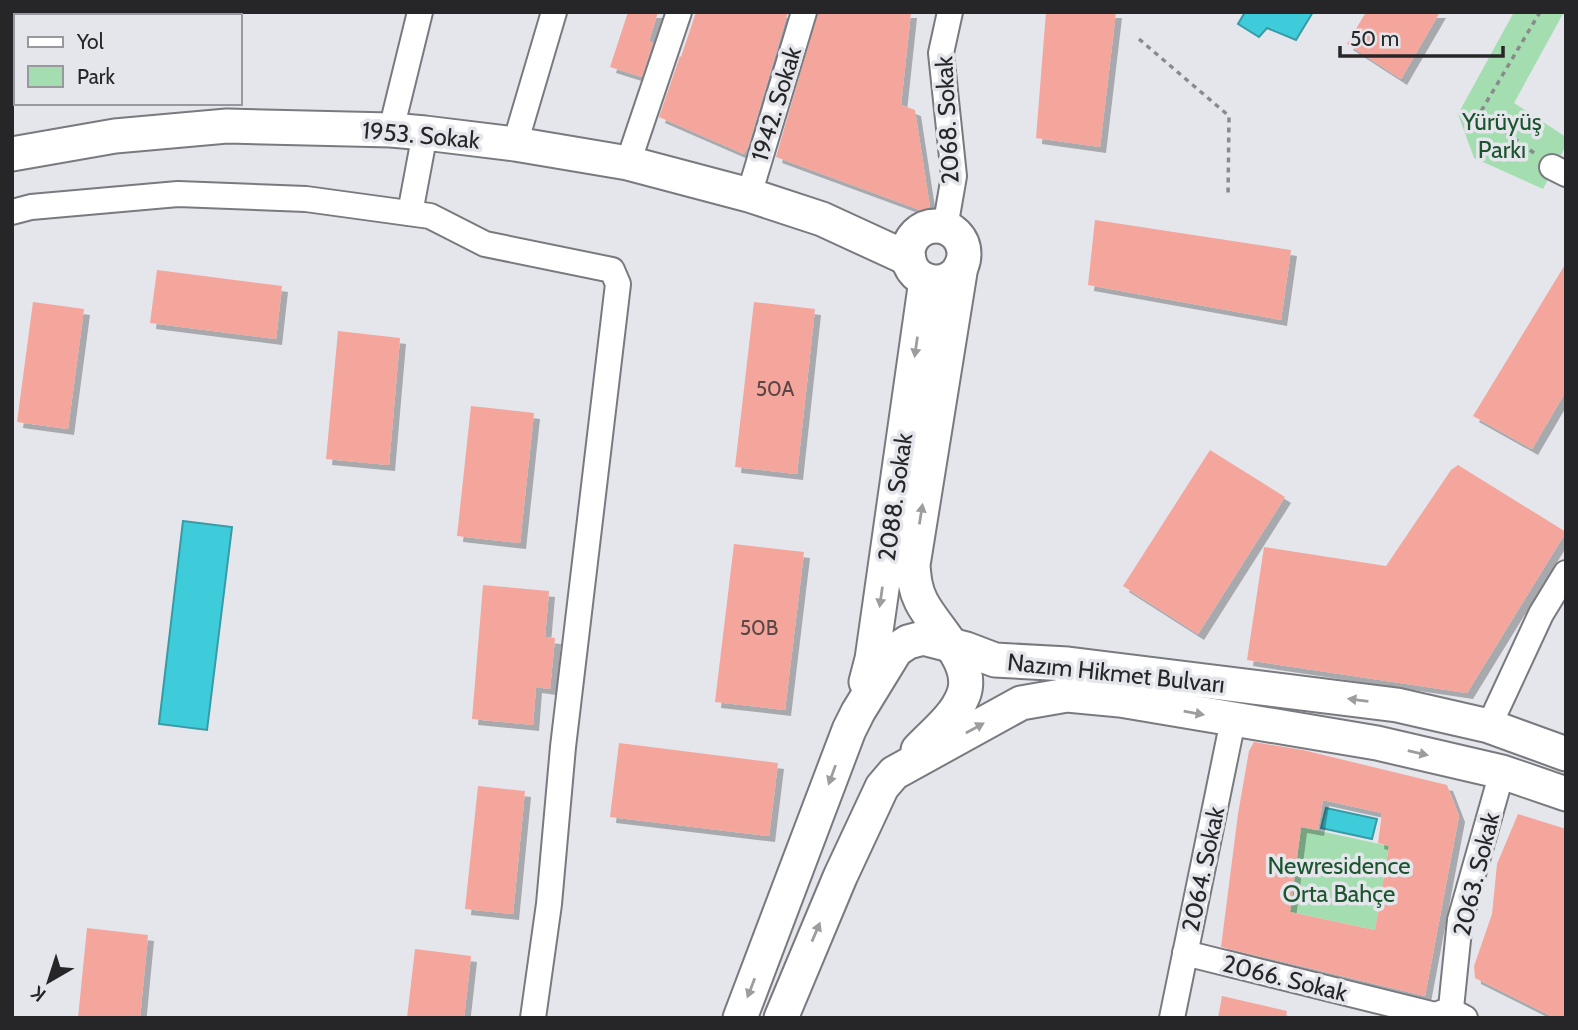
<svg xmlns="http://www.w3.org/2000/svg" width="1578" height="1030" font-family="Cabin,sans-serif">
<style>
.green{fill:#a4deb0}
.water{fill:#3fccda;stroke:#389aa5;stroke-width:2}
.building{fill:#f4a69c;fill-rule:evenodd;filter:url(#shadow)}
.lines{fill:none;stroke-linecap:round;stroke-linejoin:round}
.minor-casing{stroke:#787a7f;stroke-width:28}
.secondary-casing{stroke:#787a7f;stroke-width:37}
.path{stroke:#898a8e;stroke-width:3.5;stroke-dasharray:5 5;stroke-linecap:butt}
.minor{stroke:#fff;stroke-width:24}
.secondary{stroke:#fff;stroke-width:33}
.oneway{fill:#9d9d9e}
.labels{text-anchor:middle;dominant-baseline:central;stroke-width:7;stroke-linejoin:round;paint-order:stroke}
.number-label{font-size:21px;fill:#5a4645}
.street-label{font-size:24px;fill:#262628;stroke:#e4e6ec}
.park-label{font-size:24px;fill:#1b542d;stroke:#e4e6ec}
</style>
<defs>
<filter id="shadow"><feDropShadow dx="6" dy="6" stdDeviation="0" flood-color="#0004"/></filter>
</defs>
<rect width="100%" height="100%" fill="#e4e6ec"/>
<!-- green -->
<g class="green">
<polygon points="1514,12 1564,12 1514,103 1566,137 1566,145 1543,189 1474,158 1458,114"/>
<polygon points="1301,827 1389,846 1375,930 1290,912"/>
</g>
<!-- water -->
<g class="water">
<polygon points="1245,12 1313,12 1296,40 1267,28 1259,37 1238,24"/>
<polygon points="183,521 232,527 207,730 159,724"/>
<polygon points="1326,808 1377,819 1372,839 1321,828"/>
</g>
<!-- building -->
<g class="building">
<polygon points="628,12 658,12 649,41 653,43 642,77 610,67"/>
<polygon points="696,12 788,12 748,147 744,154 659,117 680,56 681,57"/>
<polygon points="818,12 911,12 901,105 915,110 931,214 776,157"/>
<polygon points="1046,12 1116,12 1100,147 1036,138"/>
<polygon points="1366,12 1440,12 1401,79 1347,44"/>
<polygon points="1095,220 1291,250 1281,320 1088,285"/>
<polygon points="1566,263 1566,391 1532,449 1473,416"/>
<polygon points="157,270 282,286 276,339 150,323"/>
<polygon points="33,302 84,309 68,429 17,422"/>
<polygon points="754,302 815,309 797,474 735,467"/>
<polygon points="338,331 400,338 389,465 326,459"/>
<polygon points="471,406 534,413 520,543 457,536"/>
<polygon points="1210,450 1285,497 1198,634 1123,586"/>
<polygon points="1458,465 1566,532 1467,693 1247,660 1264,547 1386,566 1451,470"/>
<polygon points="734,544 804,552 785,710 715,702"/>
<polygon points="483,585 549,591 545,637 555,638 550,689 536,687 533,725 472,719"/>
<path d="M1254,742L1303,750L1447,785L1459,816L1425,996L1221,947L1238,814L1249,751ZM1323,800L1382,813L1378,843L1389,846L1375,930L1290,912L1301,827L1318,830Z"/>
<polygon points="619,743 778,763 769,836 610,817"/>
<polygon points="478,786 525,791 513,914 465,909"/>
<polygon points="1518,814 1566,829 1566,1018 1555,1018 1475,978 1474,966 1492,914 1497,864"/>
<polygon points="87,928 148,935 140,1018 78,1018"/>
<polygon points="415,949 471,956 464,1018 407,1018"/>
<polygon points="1222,996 1287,1011 1286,1018 1218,1018"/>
</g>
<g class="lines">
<defs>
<g id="minor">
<polyline points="391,130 420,12"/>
<polyline points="515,144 554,12"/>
<polyline points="628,163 679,12"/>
<polyline points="1552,167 1566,174"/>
<polyline points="749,195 804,12"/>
<polyline points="12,212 31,207 178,194 306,199 430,216 485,244 612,270 618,284 563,747 549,904 533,1018"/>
<polyline points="410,213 425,133"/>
<polyline points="945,228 954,176 941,53 950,12"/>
<polyline points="1489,726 1541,614 1566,573"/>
<polyline points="1185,953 1435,1015 1450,1010 1465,1018"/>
<polyline points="1172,1018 1233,720"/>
<polyline points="1450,1018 1460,920 1502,772"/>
</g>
<g id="secondary">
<polyline points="21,16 21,12"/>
<polyline points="12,86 16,58"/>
<polyline points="12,154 115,136 227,126 391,130 425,133 515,144 628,163 749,195 822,219 909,259"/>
<circle cx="936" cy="254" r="28"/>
<polyline points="866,682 872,659 926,280"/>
<path d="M918,750C933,734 955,717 963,696C977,663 934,628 921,601C915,589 914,578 913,565L961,266"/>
<polyline points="740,1018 849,730 858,712 896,650 908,642 923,638 966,649 995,660 1068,664 1397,705 1489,726 1566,754"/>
<polyline points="781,1018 840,877 882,787 894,773 1021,703 1067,695 1120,700 1377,743 1502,772 1566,794"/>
</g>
</defs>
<!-- minor casing -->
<use href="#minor" class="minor-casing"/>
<!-- secondary casing -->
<use href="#secondary" class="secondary-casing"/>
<!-- path -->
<g class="path">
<polyline points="1139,39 1229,116 1228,197"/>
<polyline points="1534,153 1480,113 1540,12"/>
</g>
<!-- minor -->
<use href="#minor" class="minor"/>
<!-- secondary -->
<use href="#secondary" class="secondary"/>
</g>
<!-- one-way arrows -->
<defs><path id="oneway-solid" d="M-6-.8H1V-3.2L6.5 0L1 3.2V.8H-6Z" transform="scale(1.75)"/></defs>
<g class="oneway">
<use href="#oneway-solid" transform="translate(916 347) rotate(98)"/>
<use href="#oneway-solid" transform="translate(921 514) rotate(-81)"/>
<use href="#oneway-solid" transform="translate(881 597) rotate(98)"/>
<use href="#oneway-solid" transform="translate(1358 700) rotate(-173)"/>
<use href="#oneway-solid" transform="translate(1194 713) rotate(10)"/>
<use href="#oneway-solid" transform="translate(975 728) rotate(-29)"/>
<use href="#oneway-solid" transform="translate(1418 753) rotate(13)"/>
<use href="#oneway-solid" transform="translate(832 775) rotate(110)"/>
<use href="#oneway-solid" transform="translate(816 932) rotate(-67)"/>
<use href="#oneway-solid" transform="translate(751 988) rotate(111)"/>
</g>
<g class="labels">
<!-- number labels -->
<g class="number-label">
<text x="775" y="388">50A</text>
<text x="759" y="627">50B</text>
</g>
<!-- street labels -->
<g class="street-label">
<text transform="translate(776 104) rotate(-73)">1942. Sokak</text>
<text transform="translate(947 120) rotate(-93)">2068. Sokak</text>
<text transform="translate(421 135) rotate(5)">1953. Sokak</text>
<text transform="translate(895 497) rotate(-82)">2088. Sokak</text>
<text transform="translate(1116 673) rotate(6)">Nazım Hikmet Bulvarı</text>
<text transform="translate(1203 869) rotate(-78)">2064. Sokak</text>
<text transform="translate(1476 874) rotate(-76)">2063. Sokak</text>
<text transform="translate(1285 978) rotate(14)">2066. Sokak</text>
</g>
<!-- park labels -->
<g class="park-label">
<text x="1502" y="121">Yürüyüş<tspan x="1502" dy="28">Parkı</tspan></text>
<text x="1339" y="865">Newresidence<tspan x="1339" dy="28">Orta Bahçe</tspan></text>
</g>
</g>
<!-- border -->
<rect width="1578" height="1030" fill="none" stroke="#262628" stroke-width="28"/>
<!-- legend -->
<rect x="14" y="14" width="228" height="91" fill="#e4e6ec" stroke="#98999e" stroke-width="2"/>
<rect x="28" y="37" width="35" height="10" fill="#ffffff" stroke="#98999e" stroke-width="2"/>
<text x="77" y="49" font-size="21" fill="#262628">Yol</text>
<rect x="28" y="66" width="35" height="21" fill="#a4deb0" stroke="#98999e" stroke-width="2"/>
<text x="77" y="84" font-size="21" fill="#262628">Park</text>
<!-- north arrow -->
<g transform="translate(49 981) rotate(219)" stroke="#e4e6ec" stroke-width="5" paint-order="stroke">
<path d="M0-5L12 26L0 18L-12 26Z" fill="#262628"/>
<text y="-10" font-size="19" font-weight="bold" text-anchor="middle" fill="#262628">K</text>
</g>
<!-- scale -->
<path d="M1340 46v10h163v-10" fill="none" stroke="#262628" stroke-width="3.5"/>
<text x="1350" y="46" font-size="21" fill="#262628" stroke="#e4e6ec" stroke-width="5" paint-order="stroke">50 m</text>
</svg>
